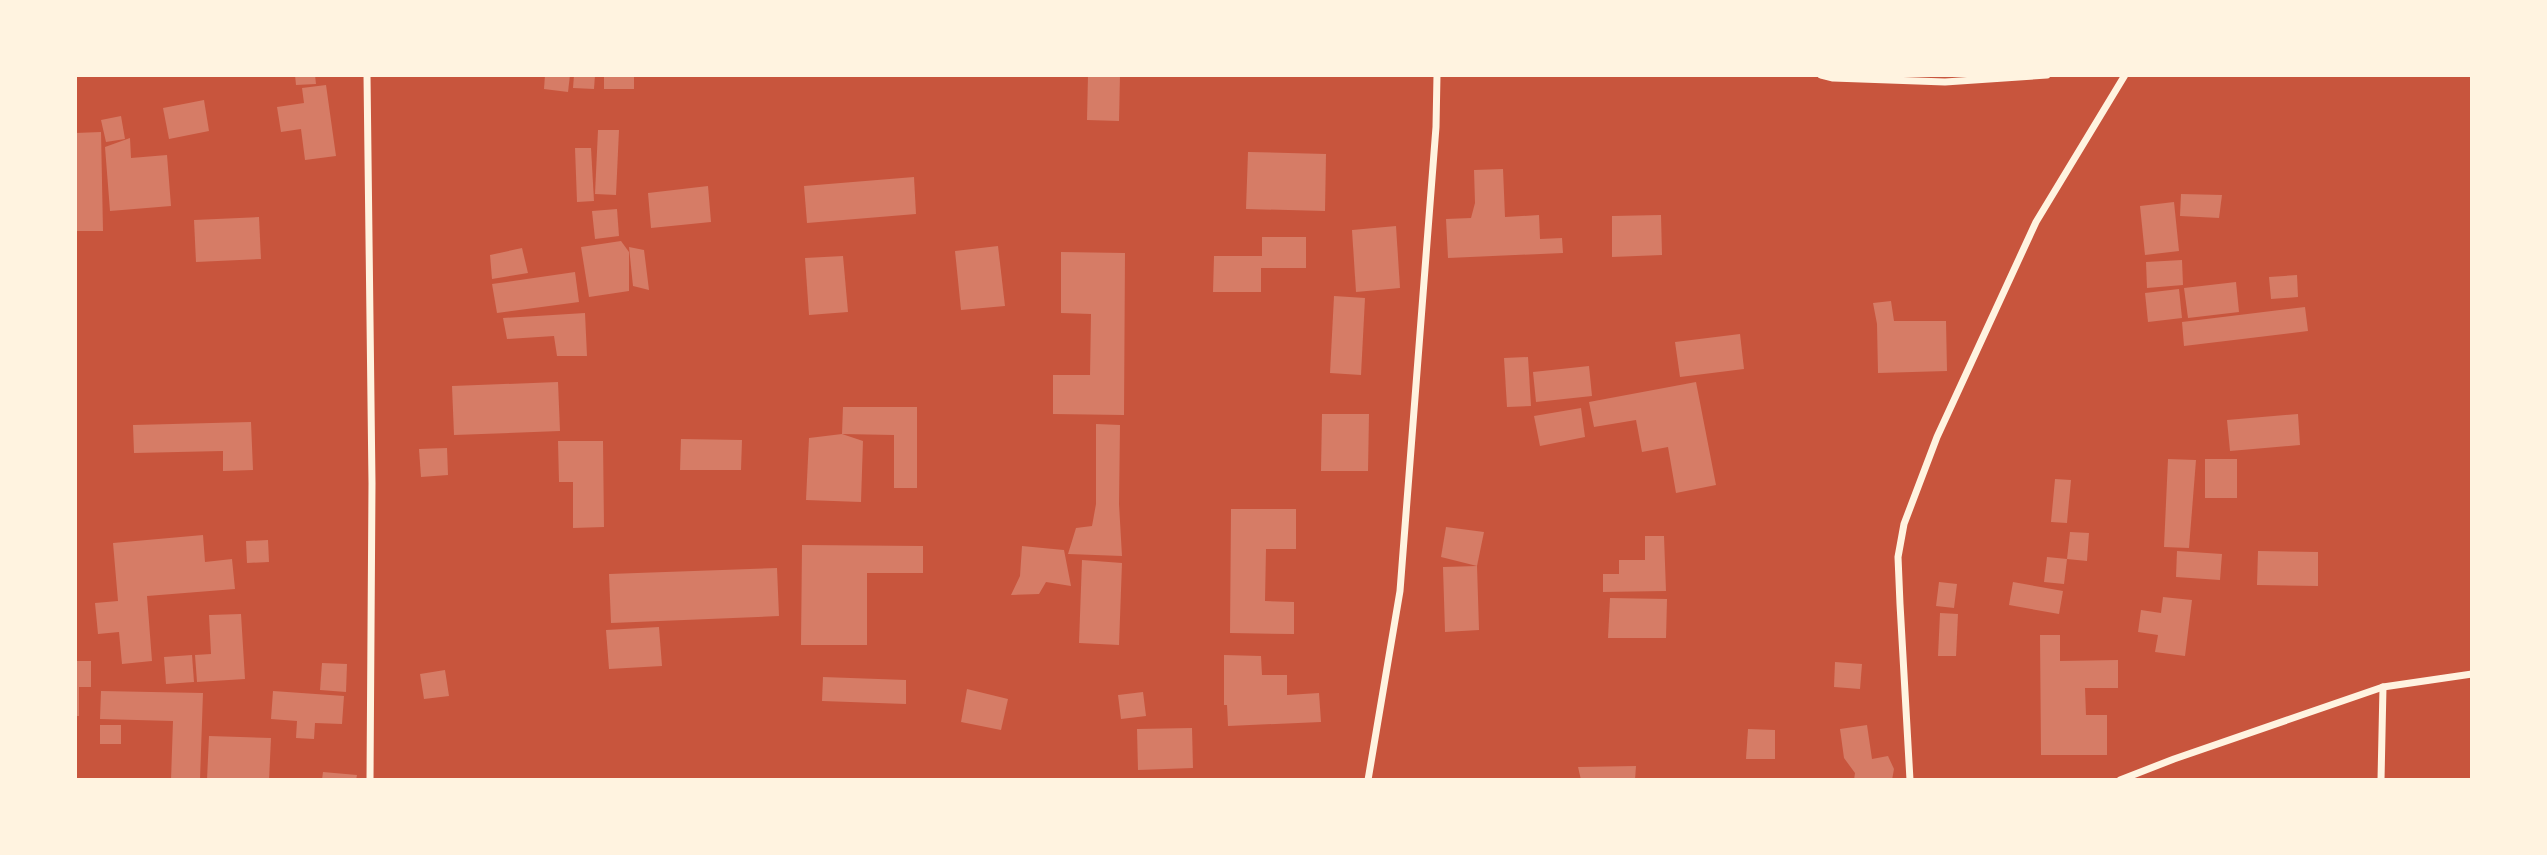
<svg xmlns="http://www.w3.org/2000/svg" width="2547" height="855" font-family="Overpass,sans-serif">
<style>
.building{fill:#d67c66}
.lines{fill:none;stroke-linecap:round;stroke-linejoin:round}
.minor{stroke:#fff3e0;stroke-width:7}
</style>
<rect width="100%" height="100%" fill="#c8553d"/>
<!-- building -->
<g class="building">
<polygon points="295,75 315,75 316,84 296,85"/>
<polygon points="545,75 570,75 568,92 544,89"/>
<polygon points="574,75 595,75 594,89 573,88"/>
<rect x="604" y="75" width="30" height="14"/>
<polygon points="1088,75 1120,75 1119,121 1087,120"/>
<polygon points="326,85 336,156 305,160 301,129 281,132 277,107 304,103 302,88"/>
<polygon points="204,100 209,131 169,139 163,108"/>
<polygon points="121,116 125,139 106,142 101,120"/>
<polygon points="598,130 619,130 616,195 595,194"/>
<polygon points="101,132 103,231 77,231 75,133"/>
<polygon points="130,138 131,158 167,155 171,206 110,211 105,147"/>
<polygon points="575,148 591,148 594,201 577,202"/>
<polygon points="1248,152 1326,154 1325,211 1246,209"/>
<polygon points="1503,169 1505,217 1539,215 1540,239 1562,238 1563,253 1448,258 1446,219 1471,218 1475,203 1474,170"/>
<polygon points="914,177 916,214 807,223 804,186"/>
<polygon points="708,186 711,222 651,228 648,193"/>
<polygon points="2181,194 2222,195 2219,218 2180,216"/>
<polygon points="2174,202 2179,251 2145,255 2140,206"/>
<polygon points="617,209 619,236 595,239 592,211"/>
<polygon points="1661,215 1662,255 1612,257 1612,216"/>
<polygon points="259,217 261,259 196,262 194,220"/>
<polygon points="1396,226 1400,288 1356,292 1352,230"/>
<polygon points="1262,237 1306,237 1306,268 1261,268 1261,292 1213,292 1214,256 1262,256"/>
<polygon points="621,241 629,252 629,291 589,297 581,247"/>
<polygon points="998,246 1005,306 961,310 955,251"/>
<polygon points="629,247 644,250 649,290 633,286"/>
<polygon points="522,248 528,273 492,279 490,255"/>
<polygon points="1061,252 1125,253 1124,415 1053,414 1053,375 1090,375 1091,314 1061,313"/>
<polygon points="843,256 848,312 809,315 805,258"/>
<polygon points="2182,260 2183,285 2147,288 2146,262"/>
<polygon points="575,272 579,302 497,313 492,284"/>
<polygon points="2297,275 2298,297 2271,299 2269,277"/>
<polygon points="2236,282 2239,312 2188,318 2184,288"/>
<polygon points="2179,289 2182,318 2148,322 2145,293"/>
<polygon points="1334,296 1365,298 1361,375 1330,373"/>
<polygon points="1891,301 1894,321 1946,321 1947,371 1878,373 1877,324 1873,303"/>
<polygon points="2305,307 2308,331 2184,346 2182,322"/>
<polygon points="585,313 587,356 557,356 554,336 507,339 503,318"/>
<polygon points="1740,334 1744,369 1680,377 1675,342"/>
<polygon points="1528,357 1531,406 1507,407 1504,358"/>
<polygon points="1589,366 1592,396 1536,402 1533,372"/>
<polygon points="558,382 560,431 454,435 452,386"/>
<polygon points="1696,382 1716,485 1676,493 1668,447 1642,452 1636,420 1594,427 1589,402"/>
<polygon points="843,407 917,407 917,488 894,488 894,435 842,434"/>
<polygon points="1581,408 1585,437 1540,446 1534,416"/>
<polygon points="1322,414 1369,414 1368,471 1321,471"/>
<polygon points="2298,414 2300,445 2230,451 2227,420"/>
<polygon points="251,422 253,470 223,471 223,451 134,453 133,425"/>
<polygon points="1096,424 1120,425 1119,504 1122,556 1068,554 1076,528 1092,526 1096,504"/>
<polygon points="842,434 863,441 861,502 806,500 809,438"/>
<polygon points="681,439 742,440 741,470 680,470"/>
<polygon points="558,441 603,441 604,527 573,528 573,482 559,482"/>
<polygon points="447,448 448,475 421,477 419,449"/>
<polygon points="2168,459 2196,460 2189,548 2164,547"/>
<rect x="2205" y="459" width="32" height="39"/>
<polygon points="2055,479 2071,480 2067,523 2051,522"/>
<polygon points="1231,509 1296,509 1296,549 1266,549 1265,601 1294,602 1294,634 1230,633"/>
<polygon points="1446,527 1484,532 1477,566 1441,557"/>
<polygon points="2070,532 2089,533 2087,561 2067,559 2064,584 2044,582 2047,557 2067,559"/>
<polygon points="203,535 205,562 232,559 235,589 147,596 152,661 122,664 119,632 98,634 95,603 118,601 113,543"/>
<polygon points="1645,536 1664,536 1666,591 1603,592 1603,574 1619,574 1619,560 1645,560"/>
<polygon points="268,540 269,562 247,563 246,541"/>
<polygon points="802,545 923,546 923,573 867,573 867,645 801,645"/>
<polygon points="1022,546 1064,550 1071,586 1046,582 1039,594 1011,595 1020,576"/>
<polygon points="2177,551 2222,554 2220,580 2176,577"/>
<polygon points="2258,551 2318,552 2318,586 2257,585"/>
<polygon points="1082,560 1122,563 1119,645 1079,643"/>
<polygon points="1477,566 1479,630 1445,632 1443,567"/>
<polygon points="777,568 779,616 611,623 609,574"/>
<polygon points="1939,582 1957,584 1954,608 1936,606"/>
<polygon points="2013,582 2063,591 2059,614 2009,605"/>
<polygon points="2163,597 2192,600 2185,656 2155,652 2158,635 2138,632 2141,610 2161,613"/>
<polygon points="1610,598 1667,599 1666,638 1608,638"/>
<polygon points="1940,613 1958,614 1956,656 1938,656"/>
<polygon points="241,614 245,679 197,682 195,655 211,654 209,615"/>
<polygon points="659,627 662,666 609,669 606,630"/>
<polygon points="2040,635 2060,635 2060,661 2118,660 2118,688 2085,688 2086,715 2107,715 2107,755 2041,755"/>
<polygon points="192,655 194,682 166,684 164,657"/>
<polygon points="1224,655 1261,656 1262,675 1287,675 1287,695 1319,693 1321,722 1228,726 1227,705 1224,705"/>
<polygon points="75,661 91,661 91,687 79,687 79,716 75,716"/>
<polygon points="1835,662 1862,664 1860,689 1834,687"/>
<polygon points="322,663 347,664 346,692 320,690"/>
<polygon points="445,670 449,696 424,699 420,674"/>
<polygon points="823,677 906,680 906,704 822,701"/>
<polygon points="967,689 1008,699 1001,730 961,722"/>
<polygon points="101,691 203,693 200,780 171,780 173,721 100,719"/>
<polygon points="273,691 344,696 342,724 315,723 314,739 296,738 297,721 271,719"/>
<polygon points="1143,692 1146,716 1121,719 1118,695"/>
<rect x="100" y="725" width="21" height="19"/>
<polygon points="1867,725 1872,759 1888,756 1894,769 1892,780 1854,780 1855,773 1844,758 1840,729"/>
<polygon points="1192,728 1193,768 1138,770 1137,729"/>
<polygon points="1748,729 1775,730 1775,759 1746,759"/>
<polygon points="209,736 271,738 269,780 207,780"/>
<polygon points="1636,766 1635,780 1581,780 1578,767"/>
<polygon points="323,772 357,775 356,780 322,780"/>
</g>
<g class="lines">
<!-- minor -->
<g class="minor">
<polyline points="367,75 372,483 370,780"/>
<polyline points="1821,75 1833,78 1945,82 2047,75"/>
<polyline points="1368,780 1400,591 1436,127 1437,75"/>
<polyline points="1910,780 1900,604 1898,557 1904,524 1937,437 2036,222 2125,75"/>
<polyline points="2120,780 2174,759 2383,687 2472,674"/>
<polyline points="2381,780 2383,687"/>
</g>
</g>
<!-- border -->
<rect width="2547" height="855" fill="none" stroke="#fff3e0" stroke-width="154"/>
</svg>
